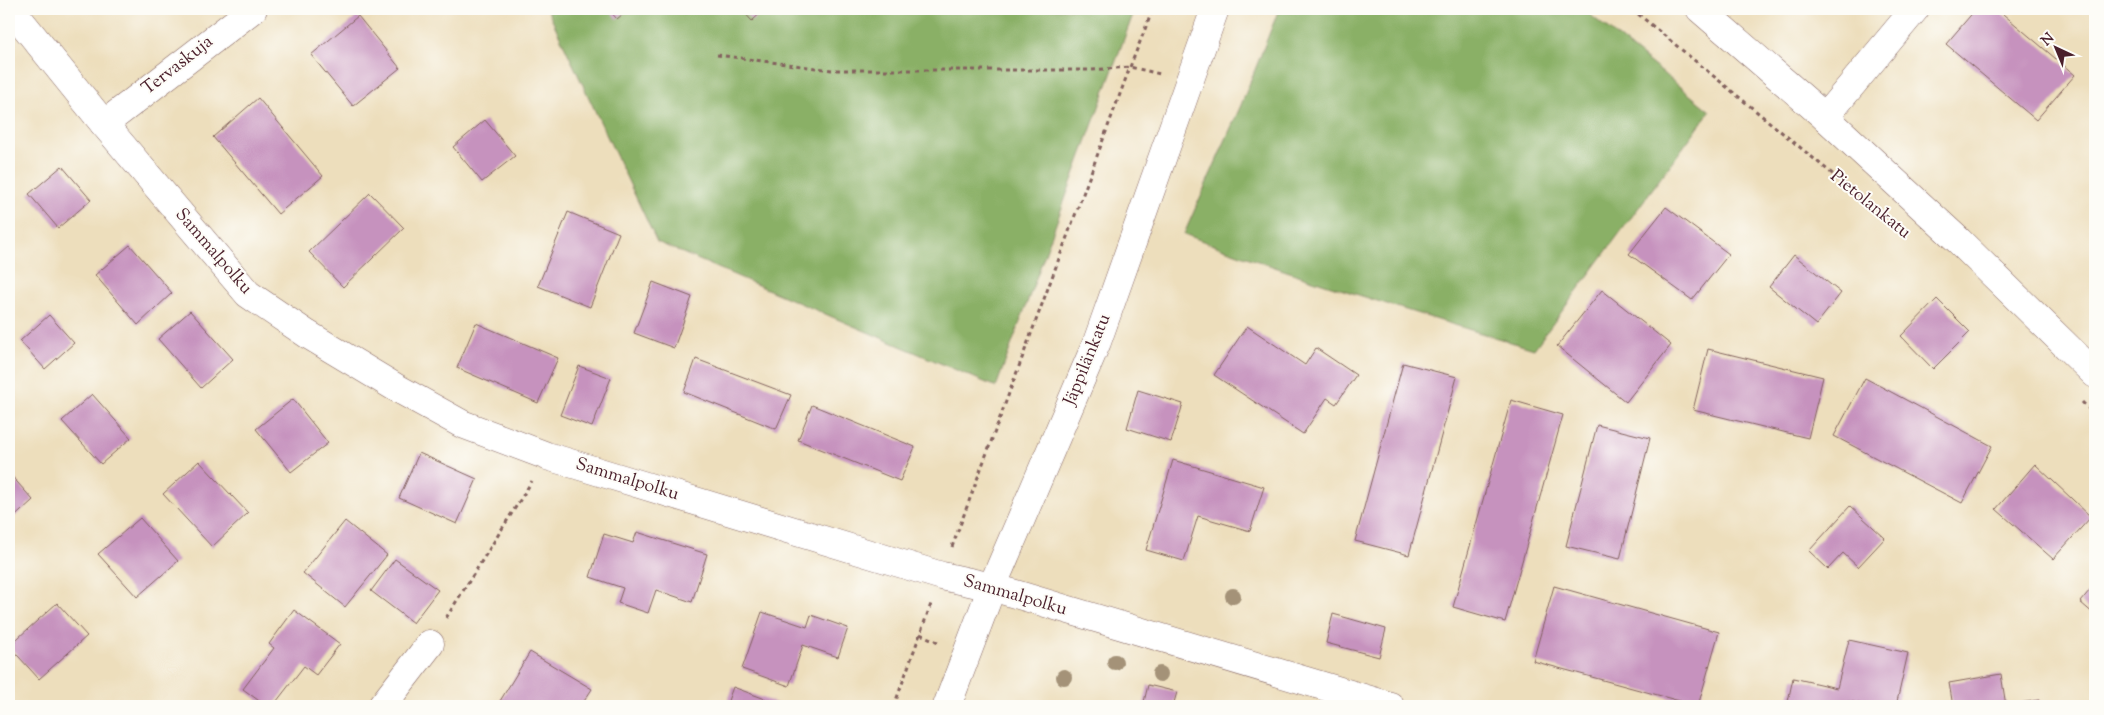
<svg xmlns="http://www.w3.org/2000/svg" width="2104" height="715" font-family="'Sorts Mill Goudy',serif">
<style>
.forest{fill:#8ab066;stroke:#6a6848}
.building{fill:#c692be}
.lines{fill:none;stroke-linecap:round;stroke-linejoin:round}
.minor-casing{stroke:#83625e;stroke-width:29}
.tertiary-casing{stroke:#83625e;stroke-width:29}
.path{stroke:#83625e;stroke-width:3;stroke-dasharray:4 4;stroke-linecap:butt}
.minor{stroke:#fff;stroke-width:28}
.tertiary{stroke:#fff;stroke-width:28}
.tree{fill:#a49278}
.labels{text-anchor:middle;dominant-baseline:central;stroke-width:4;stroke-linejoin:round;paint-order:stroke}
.street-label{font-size:18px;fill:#4a1f2b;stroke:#fdfcf7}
</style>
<rect width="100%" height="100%" fill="#fdfcf7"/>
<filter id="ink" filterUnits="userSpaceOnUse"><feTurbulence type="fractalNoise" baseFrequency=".02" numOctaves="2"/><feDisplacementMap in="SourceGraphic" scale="10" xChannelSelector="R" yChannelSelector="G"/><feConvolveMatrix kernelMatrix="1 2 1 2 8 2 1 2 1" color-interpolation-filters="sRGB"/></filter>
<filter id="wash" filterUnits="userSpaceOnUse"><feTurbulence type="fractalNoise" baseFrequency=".0096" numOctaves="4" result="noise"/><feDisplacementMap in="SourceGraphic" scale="20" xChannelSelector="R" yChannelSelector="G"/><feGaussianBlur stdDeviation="1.12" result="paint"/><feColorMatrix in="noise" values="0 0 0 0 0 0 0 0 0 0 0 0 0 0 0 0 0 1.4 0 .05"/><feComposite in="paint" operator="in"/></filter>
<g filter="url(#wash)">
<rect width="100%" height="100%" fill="#eddebc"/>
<!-- forest -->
<g class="forest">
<polygon points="547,9 1135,9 996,387 657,242"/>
<path d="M1279,9H1583L1710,111L1534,349C1417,314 1299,278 1184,234L1241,105Z"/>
</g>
<g id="blocks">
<!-- building -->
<g class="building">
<polygon points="608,9 629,9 617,19"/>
<polygon points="741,9 765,9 752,21"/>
<polygon points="1976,9 1997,9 2075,75 2036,120 1946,44"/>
<polygon points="358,16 400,68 353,106 311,55"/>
<polygon points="258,98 323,176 278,214 213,137"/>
<polygon points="485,120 515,156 482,182 453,147"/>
<polygon points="62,166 91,200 58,228 29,194"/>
<polygon points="370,193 404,228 343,287 309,252"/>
<polygon points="1666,207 1729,254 1692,300 1629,254"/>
<polygon points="568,212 619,233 590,307 538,286"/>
<polygon points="130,245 172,293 138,325 95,275"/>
<polygon points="1794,255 1841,293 1816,325 1769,287"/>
<polygon points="653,282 692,297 674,348 634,333"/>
<polygon points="1602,290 1671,345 1626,402 1557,346"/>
<polygon points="1937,299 1970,332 1933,369 1901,336"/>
<polygon points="190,311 233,359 201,388 158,339"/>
<polygon points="49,315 74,343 45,369 20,341"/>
<polygon points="476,323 558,358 538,403 457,368"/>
<polygon points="1247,326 1305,365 1316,348 1356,375 1336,404 1327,398 1303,434 1214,375"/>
<polygon points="1708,349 1823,377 1808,438 1693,410"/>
<polygon points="696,359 791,395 776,429 684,392"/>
<polygon points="1403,363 1457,377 1409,555 1355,541"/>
<polygon points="579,366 611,378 592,427 560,415"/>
<polygon points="1865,378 1992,446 1962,503 1834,436"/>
<polygon points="1138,390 1183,404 1171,442 1127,428"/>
<polygon points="92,394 131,438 101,464 62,421"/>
<polygon points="293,399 328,443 291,472 256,429"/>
<polygon points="1511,400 1563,415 1505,622 1453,607"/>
<polygon points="812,405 915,447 900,481 798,440"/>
<polygon points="1597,425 1650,438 1620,559 1566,546"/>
<polygon points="419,453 477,479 457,524 399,498"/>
<polygon points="1173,460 1264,487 1250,531 1198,516 1184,561 1146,550"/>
<polygon points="199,461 248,513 212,547 163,494"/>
<polygon points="2035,464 2091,517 2053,559 1996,509"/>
<polygon points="9,473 33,500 9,522"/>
<polygon points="1850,506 1885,538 1858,567 1843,553 1828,569 1809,551"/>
<polygon points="140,518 178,561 137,597 98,554"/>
<polygon points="345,521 387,555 345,607 303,573"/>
<polygon points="637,532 707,554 692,602 656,590 648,613 618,603 623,588 590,577 604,534 633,543"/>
<polygon points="395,559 438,590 413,623 371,591"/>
<polygon points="2095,584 2095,615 2080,602"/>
<polygon points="1554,586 1719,632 1698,706 1533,661"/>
<polygon points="57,603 87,636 39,679 9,646"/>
<polygon points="294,610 340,644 316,675 304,666 273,706 266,706 243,689 274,648 269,644"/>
<polygon points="762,612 807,627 811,615 848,628 838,657 803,645 789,686 742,669"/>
<polygon points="1333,614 1386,629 1379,657 1326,643"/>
<polygon points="1849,640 1908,653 1896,706 1872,706 1848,701 1847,706 1787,706 1793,678 1837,688"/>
<polygon points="530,652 592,689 581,706 508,706 500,701"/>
<polygon points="2001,674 2006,706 1953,706 1949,683"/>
<polygon points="1148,685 1177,692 1173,706 1143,706"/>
<polygon points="733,687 784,706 726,706"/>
<polygon points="2039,700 2040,706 2007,706 2007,705"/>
</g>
</g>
</g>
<g filter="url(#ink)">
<use href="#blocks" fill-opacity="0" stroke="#83625e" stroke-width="1"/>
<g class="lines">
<defs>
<g id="minor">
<polyline points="11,9 104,124 248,294 307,334 395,387 462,424 547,456 942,576 992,587 1390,706"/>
<polyline points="1700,9 1825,117 1959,241 2095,374"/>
<polyline points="1825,117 1915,9"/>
<polyline points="104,124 253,9"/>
<polyline points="382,706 430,644"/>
</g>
<polyline id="tertiary" points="947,706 992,587 1097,342 1215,9"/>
</defs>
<!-- minor casing -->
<use href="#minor" class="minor-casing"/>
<!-- tertiary casing -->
<use href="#tertiary" class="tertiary-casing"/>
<!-- path -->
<g class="path">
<polyline points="1632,9 1875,209"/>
<polyline points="717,55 832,70 1092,70 1130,67 1160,74"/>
<polyline points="2082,402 2095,415"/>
<polyline points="952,547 1130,67 1153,9"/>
<polyline points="446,618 532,481"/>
<polyline points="920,634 938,642"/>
<polyline points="894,706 931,604"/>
</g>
<!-- minor -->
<use href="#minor" class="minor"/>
<!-- tertiary -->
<use href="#tertiary" class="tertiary"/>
</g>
<!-- trees -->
<g class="tree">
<circle cx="1233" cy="596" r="8"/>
<circle cx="1115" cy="662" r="8"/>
<circle cx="1160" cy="674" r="8"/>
<circle cx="1064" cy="677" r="8"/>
</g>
</g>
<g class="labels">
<!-- street labels -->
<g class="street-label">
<text transform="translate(178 66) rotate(-38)">Tervaskuja</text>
<text transform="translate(1870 205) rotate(39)">Pietolankatu</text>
<text transform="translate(213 252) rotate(49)">Sammalpolku</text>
<text transform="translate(1088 360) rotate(-68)">Jäppilänkatu</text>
<text transform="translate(627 480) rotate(17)">Sammalpolku</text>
<text transform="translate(1015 596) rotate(16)">Sammalpolku</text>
</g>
</g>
<!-- margin -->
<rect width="2104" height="715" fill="none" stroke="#fdfcf7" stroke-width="30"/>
<!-- north arrow -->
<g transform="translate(2056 48) rotate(316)" stroke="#fdfcf7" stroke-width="4" paint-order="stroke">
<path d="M0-4L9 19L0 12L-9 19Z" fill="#4a1f2b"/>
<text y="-8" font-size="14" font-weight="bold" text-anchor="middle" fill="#4a1f2b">N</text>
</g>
</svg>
